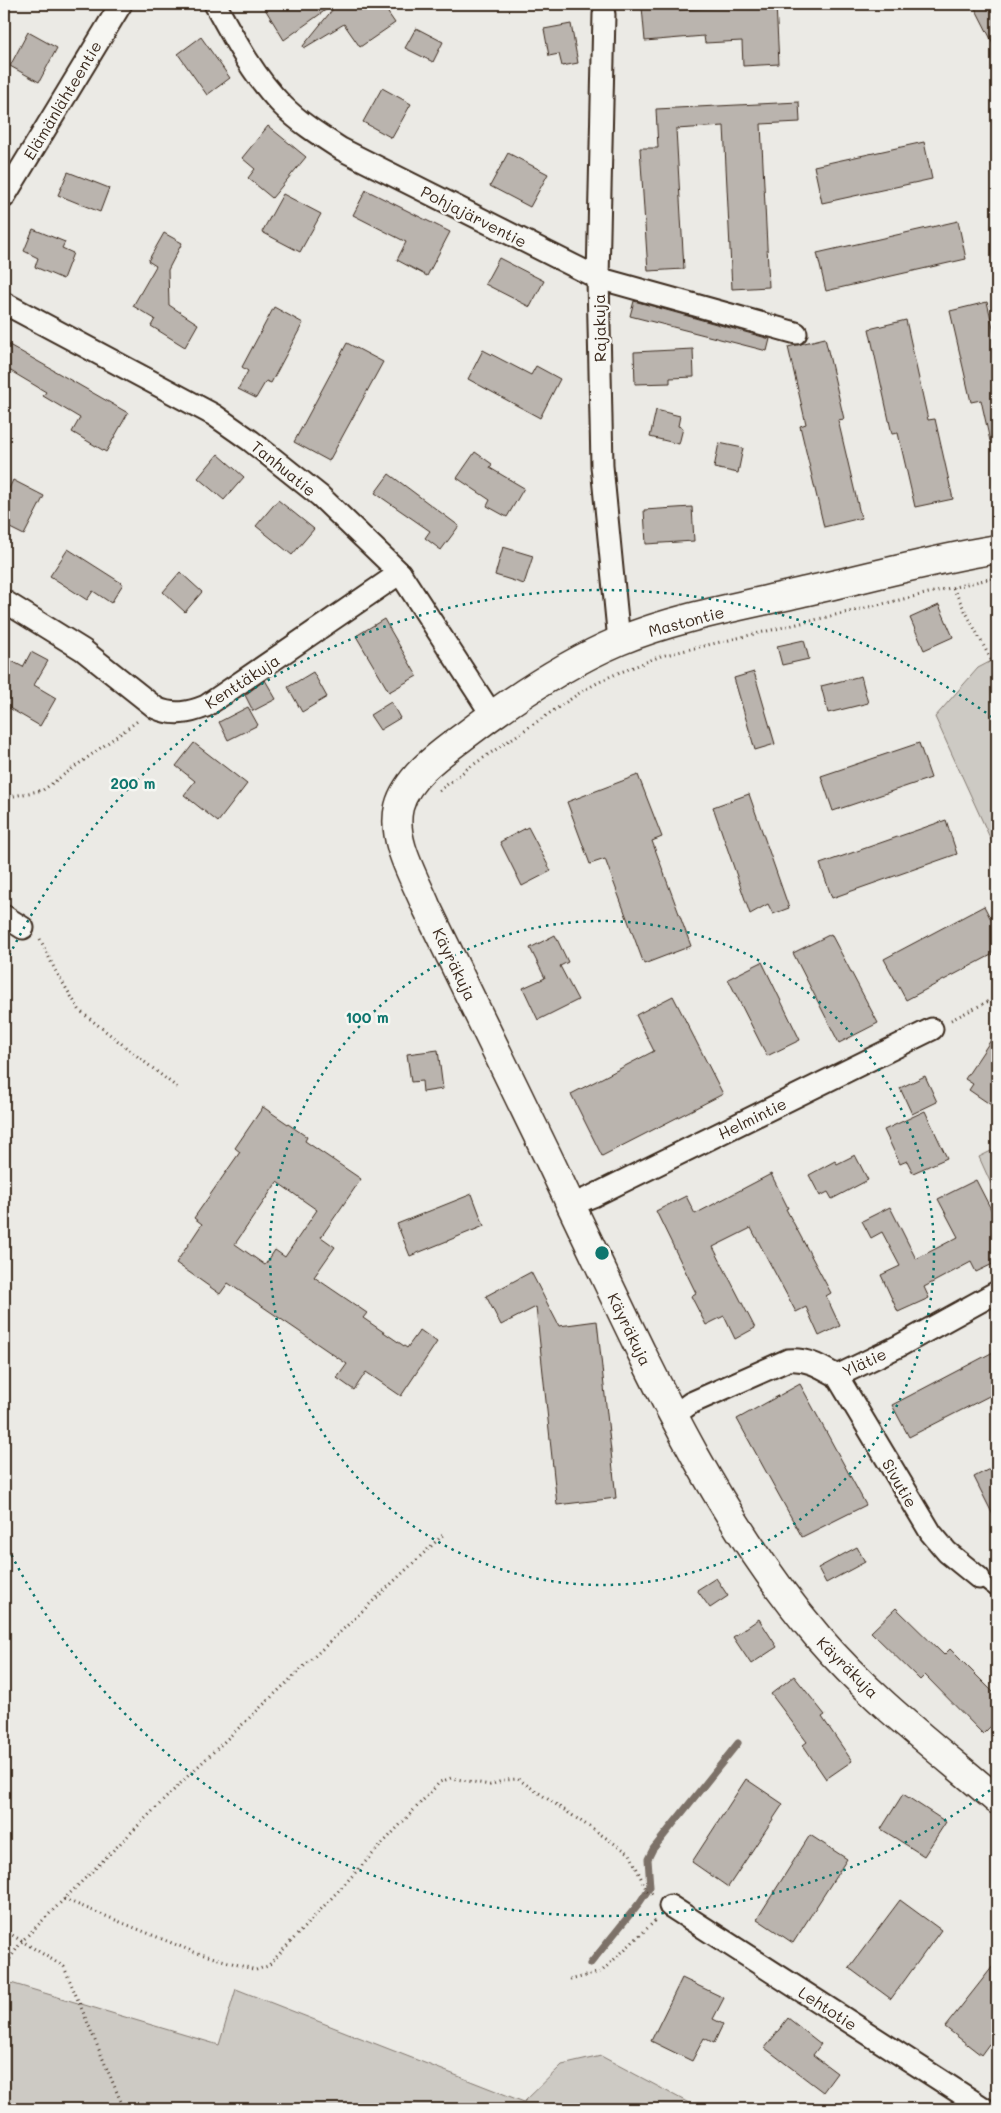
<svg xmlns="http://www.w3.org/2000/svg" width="1001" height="2113" font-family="Mali,sans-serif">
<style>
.green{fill:#cdcac4;stroke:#847a71}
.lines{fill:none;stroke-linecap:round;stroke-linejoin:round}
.stream{stroke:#7c7167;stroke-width:7}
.building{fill:#bab4ae;stroke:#3b2a1e;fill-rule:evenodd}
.lane-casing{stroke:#3b2a1e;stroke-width:15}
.street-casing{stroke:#3b2a1e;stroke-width:25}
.secondary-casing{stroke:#3b2a1e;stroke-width:31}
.path{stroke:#3b2a1e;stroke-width:3;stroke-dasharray:1 4;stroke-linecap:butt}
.lane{stroke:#f6f6f2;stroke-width:11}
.street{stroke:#f6f6f2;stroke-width:21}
.secondary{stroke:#f6f6f2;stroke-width:28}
.ring{fill:none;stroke:#0f766e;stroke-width:2.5;stroke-dasharray:2.5 5}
.labels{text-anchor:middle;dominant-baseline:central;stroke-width:5;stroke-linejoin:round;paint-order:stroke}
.street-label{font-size:16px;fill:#3b2a1e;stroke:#f6f6f2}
.centre{fill:#0f766e;stroke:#f6f6f2;stroke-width:2.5}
.ring-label{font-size:15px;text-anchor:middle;font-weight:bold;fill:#0f766e;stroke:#f6f6f2;stroke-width:5;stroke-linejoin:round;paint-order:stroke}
</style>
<rect width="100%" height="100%" fill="#ebeae5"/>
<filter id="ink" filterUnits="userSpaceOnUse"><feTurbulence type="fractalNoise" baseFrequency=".02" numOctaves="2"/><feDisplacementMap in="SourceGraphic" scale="10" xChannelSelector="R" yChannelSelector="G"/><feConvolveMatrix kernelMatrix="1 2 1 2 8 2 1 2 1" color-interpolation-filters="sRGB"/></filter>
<g filter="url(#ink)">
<!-- green -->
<g class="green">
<polygon points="997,658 997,853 935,717 978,668"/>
<polygon points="997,1148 997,1197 979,1157"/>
<polygon points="4,1981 219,2045 236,1989 524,2102 562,2065 601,2056 700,2109 4,2109"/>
</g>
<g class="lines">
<!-- stream -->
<polyline class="stream" points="590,1964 640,1902 650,1887 648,1859 653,1849 738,1743"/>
</g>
<!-- building -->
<g class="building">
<polygon points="262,4 334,4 284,40"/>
<polygon points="337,4 382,4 395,23 360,47 344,24 304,48 303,46"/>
<polygon points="678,4 678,10 776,4 779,64 743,66 742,41 705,43 704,36 645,41 642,7"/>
<polygon points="973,4 997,4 997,51"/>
<polygon points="571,24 578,63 562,66 559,54 549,56 544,29"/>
<polygon points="416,28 443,42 433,62 405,48"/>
<polygon points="28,32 57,48 39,82 10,66"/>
<polygon points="201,37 230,78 207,95 178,54"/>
<polygon points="382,88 411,104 392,138 363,122"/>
<polygon points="799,102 800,122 761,124 769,287 732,289 724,126 676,129 684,269 648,271 640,148 658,148 656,109"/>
<polygon points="268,126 306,157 272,198 248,178 255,169 242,158"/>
<polygon points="924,142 932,179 822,203 814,166"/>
<polygon points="508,153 548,174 530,207 490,186"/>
<polygon points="68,172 109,188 100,212 58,195"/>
<polygon points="366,190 450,232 427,276 397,260 406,242 353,215"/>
<polygon points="283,194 321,214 300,252 262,232"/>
<polygon points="958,221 966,259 826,291 817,253"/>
<polygon points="33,229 65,242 62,248 73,253 63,279 35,267 38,258 24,251"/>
<polygon points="164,233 182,243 168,270 169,305 198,324 185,347 151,326 155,319 133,306 156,266 148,261"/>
<polygon points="499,258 544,281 530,307 485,284"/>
<polygon points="634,301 770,339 767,351 630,316"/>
<polygon points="987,302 997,344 997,440 990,441 981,400 971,402 950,311"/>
<polygon points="274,307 303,323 271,383 266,381 256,398 238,389 248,371 242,367"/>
<polygon points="906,320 928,420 935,419 953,499 915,507 898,433 892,434 869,329"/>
<polygon points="825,338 844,419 838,420 861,518 824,527 800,426 806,424 788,347"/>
<polygon points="4,342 128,413 106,452 72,432 80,418 43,396 46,392 4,367"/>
<polygon points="347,343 383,362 329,461 294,442"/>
<polygon points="693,349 694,377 670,378 670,383 635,384 634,352"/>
<polygon points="483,350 531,375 536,366 560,379 540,418 468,379"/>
<polygon points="656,410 680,416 678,426 683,428 679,444 650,437"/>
<polygon points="719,443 743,448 738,473 714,468"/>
<polygon points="475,452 492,464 490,468 524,488 507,517 487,506 490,500 457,478"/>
<polygon points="218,454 244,477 224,500 198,478"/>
<polygon points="389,474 459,526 441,550 425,538 430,531 375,493"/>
<polygon points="13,480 44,496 24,535 4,525 4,499"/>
<polygon points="278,500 314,529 292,555 256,526"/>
<polygon points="692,507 694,541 646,544 644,510"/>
<polygon points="503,547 533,556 524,584 495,575"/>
<polygon points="68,549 123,584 111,603 93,591 87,600 50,576"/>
<polygon points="180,572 202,592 185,612 163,592"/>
<polygon points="939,605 953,637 924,650 910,618"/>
<polygon points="384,619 417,676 389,692 356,636"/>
<polygon points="804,640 809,659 782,665 777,646"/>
<polygon points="31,652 48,661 34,685 56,698 40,726 4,705 4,657 23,667"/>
<polygon points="313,672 327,697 302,712 288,687"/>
<polygon points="754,672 775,744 755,750 734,678"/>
<polygon points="861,676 868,703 828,713 821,686"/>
<polygon points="265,680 276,699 253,711 245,695"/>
<polygon points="391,702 400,718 380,730 370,715"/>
<polygon points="248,707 258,725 228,740 219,722"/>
<polygon points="194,743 247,784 218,822 184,795 195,781 176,766"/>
<polygon points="919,743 931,778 833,811 821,776"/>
<polygon points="638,775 662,837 652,841 691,946 644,964 605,859 590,864 567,802"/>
<polygon points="749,794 789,908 773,914 768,904 750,914 713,807"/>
<polygon points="946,820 957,854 832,898 820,864"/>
<polygon points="528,827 551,871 522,886 500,842"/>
<polygon points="984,906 997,931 997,952 906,1000 884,959"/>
<polygon points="831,934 878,1023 839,1043 793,953"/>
<polygon points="555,935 568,962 560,966 578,1000 538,1020 523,988 545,978 530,948"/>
<polygon points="762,962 800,1040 767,1056 728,979"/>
<polygon points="673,996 723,1094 602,1156 571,1094 654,1051 636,1015"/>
<polygon points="997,1031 997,1109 969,1090 973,1084 965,1079"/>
<polygon points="438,1050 443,1089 423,1092 422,1081 411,1082 407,1054"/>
<polygon points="925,1076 937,1102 912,1114 900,1088"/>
<path d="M263,1107L307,1137L305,1141L361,1179L321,1237L335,1247L314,1277L367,1313L363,1318L407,1348L420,1330L437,1342L401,1396L366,1372L354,1390L337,1378L347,1364L228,1283L220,1294L176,1263L202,1224L194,1218L240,1152L235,1148ZM277,1182L317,1210L285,1257L275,1250L265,1265L235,1244Z"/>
<polygon points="925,1111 947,1158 913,1173 907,1161 900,1164 884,1130"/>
<polygon points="855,1155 868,1180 832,1199 828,1192 820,1196 809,1175 835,1161 837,1164"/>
<polygon points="771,1174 788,1208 786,1209 831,1293 826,1296 840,1326 819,1336 806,1307 796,1312 751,1228 713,1247 755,1328 735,1339 724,1316 706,1325 691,1296 696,1293 656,1211 686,1196 695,1214"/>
<polygon points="976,1180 997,1221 997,1262 976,1272 971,1262 924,1287 929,1298 898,1312 881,1275 900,1266 882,1232 871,1238 862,1221 890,1207 916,1259 958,1237 938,1199"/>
<polygon points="472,1194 484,1226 410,1256 397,1224"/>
<polygon points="531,1272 559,1326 597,1321 616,1498 557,1505 536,1307 501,1325 486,1296"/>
<polygon points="997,1350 997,1392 909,1437 892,1405"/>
<polygon points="800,1384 866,1505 802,1537 737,1419"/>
<polygon points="997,1465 997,1523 974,1477"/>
<polygon points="857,1547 865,1562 826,1583 818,1568"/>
<polygon points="716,1578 728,1596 710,1608 697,1590"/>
<polygon points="896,1608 944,1655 950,1649 997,1696 997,1720 983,1734 925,1675 920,1680 871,1632"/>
<polygon points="759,1619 777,1647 751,1664 733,1637"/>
<polygon points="794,1676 825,1715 822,1717 852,1761 826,1779 803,1745 807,1742 771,1694"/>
<polygon points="746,1779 783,1804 728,1887 692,1862"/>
<polygon points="903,1794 946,1822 924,1856 881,1829"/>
<polygon points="810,1835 847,1859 793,1943 757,1919"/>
<polygon points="900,1900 941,1930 891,1999 849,1968"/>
<polygon points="997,1961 997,2050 989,2044 981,2055 945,2027"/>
<polygon points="682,1978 724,1998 713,2019 723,2024 714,2043 704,2038 692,2061 651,2041"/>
<polygon points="788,2018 821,2044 813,2055 837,2073 823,2092 765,2048"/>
</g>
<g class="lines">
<defs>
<polyline id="lane" points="979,1578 997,1592"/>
<g id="street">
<path d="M215,4C234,39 254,77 283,106C300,123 321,136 341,149L598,278L796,333"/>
<polyline points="604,14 598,278 602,466 619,641"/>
<polyline points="4,197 121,4"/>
<polyline points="4,303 214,415 251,441 320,496 400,573 492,715"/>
<path d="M4,601L83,650L156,708C173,716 189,713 206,706L400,573"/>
<polyline points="4,916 23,928"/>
<polyline points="571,1205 593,1196 932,1029"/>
<polyline points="837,1376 931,1533 947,1552 979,1578"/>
<path d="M673,1416L691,1403L788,1360C807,1358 821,1367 837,1376L899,1346L997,1292"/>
<polyline points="670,1906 985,2109"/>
</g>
<path id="secondary" d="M997,549C934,559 870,577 807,591C747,605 676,617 619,641C565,664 514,698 467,734C443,752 407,776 399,807C391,840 414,877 426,906C481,1018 535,1129 588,1241C654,1380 718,1519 818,1637C870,1698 936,1748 997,1800"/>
</defs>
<!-- lane casing -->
<use href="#lane" class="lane-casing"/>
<!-- street casing -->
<use href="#street" class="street-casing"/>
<!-- secondary casing -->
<use href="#secondary" class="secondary-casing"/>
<!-- path -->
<g class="path">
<polyline points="953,588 997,671"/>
<polyline points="439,791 467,769 584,690 611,676 661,656 997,577"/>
<polyline points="4,798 43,790 139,720"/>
<polyline points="40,939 55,970 80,1011 179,1089"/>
<polyline points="951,1020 997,997"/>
<polyline points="64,1899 194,1952 256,1970 268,1966 440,1782 451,1778 490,1785 505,1780 518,1779 630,1854 647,1891 653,1894"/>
<polyline points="4,1930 64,1967 124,2109"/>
<polyline points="4,1967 22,1941 190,1774 445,1533"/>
<polyline points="570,1980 601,1972 656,1920"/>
</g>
<!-- lane -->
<use href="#lane" class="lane"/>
<!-- street -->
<use href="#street" class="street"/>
<!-- secondary -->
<use href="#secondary" class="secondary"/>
</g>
</g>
<!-- distance rings -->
<g class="ring">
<circle cx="602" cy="1253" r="332"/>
<path d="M996 1786A663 663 0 0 1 6 1544M6 962A663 663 0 0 1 996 720"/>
</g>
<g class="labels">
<!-- street labels -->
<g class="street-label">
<text transform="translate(62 100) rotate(-59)">Elämänlähteentie</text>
<text transform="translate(474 216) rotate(27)">Pohjajärventie</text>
<text transform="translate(599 328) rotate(-91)">Rajakuja</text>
<text transform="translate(284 468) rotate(39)">Tanhuatie</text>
<text transform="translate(686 621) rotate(-15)">Mastontie</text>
<text transform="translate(242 681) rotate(-33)">Kenttäkuja</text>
<text transform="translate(455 964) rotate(64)">Käyräkuja</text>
<text transform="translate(752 1118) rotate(-26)">Helmintie</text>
<text transform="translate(630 1329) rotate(64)">Käyräkuja</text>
<text transform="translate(864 1362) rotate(-25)">Ylätie</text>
<text transform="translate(900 1483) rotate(60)">Sivutie</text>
<text transform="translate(848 1667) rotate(45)">Käyräkuja</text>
<text transform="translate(828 2008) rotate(33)">Lehtotie</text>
</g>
</g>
<circle cx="602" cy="1253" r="8" class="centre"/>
<g class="ring-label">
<text x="133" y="789">200 m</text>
<text x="367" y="1023">100 m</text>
</g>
<!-- margin -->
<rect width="1001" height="2113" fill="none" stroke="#f6f6f2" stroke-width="20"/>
<rect x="10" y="10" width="981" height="2093" fill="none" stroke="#3b2a1e" stroke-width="2" filter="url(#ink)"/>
</svg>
